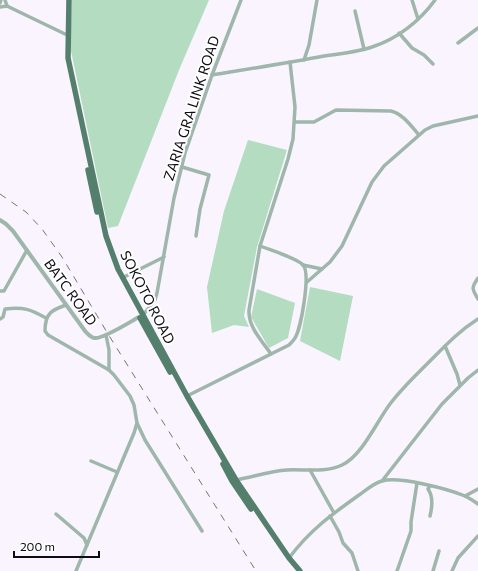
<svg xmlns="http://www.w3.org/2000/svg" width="478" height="571" font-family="Commissioner,sans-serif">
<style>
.green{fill:#b3dcc0}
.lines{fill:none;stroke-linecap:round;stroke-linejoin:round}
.minor{stroke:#9fb6ab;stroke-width:3.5}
.tertiary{stroke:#9fb6ab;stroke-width:4}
.primary{stroke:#547f6d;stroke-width:5.5}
.rail{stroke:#767279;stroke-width:1;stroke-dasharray:7 7;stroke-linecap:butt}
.labels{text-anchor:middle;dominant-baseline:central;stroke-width:4;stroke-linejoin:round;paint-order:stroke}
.street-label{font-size:14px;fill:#0e0b11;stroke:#fff}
</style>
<rect width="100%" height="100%" fill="#f9f4fe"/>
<!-- green -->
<g class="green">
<polygon points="72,0 209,0 179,70 118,226 108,228 70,46"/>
<polygon points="248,140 287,150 257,247 244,316 249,327 234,325 212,333 207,287 224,211"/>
<polygon points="310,287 353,296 340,361 300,341"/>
<polygon points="257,289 295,303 288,338 269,348 251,317"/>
</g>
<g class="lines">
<!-- minor -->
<g class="minor">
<polyline points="5,0 7,6"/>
<polyline points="412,0 418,19"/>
<polyline points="0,3 1,0"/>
<polyline points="0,7 7,6 65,34"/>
<polyline points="355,11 364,49"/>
<polyline points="399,33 412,48 424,55 433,64"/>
<polyline points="458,43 478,28"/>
<polyline points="304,60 309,45 317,0"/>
<path d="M212,75C249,69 287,63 324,56C340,54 357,52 372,47C397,39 420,21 435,0"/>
<path d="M295,122H314L336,110L391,111C403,114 411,126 419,135"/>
<polyline points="182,167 209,175 200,209 196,236"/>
<polyline points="303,265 322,269"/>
<polyline points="122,278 164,257"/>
<path d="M478,278C471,288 472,289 478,299"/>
<polyline points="307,282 330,262 342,246 372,182 384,166 425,130 433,126 478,116"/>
<polyline points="0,291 4,291 27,250"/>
<path d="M66,305C51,310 45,314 45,331L48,335L109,370L114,375L130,396L134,405L137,423L134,433L76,571"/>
<polyline points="143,315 155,300 157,293 174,198 185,153 212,75 241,0"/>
<path d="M0,319L3,317L5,309C24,307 30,309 46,318"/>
<polyline points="106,335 109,350 109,370"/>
<polyline points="445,346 457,374 460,385"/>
<path d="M271,354C262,341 248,327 249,310L260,246L288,159L293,139L295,107L290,62"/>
<path d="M187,396L289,345C291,343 294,340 295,338C301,329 311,273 303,265C297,258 270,250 260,246"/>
<polyline points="137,423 145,440 202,531"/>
<polyline points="91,461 117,472"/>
<polyline points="310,470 334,513"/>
<path d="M236,480C253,477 270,471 287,470C305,469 325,473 342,465C362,456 377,421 390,404C402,388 416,375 430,361C445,346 459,331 478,319"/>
<polyline points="382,481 442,404 468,378 478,370"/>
<polyline points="465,496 478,489"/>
<polyline points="56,514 84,538 87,545"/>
<polyline points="330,516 339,532 343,543 352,553 358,571"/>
<path d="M430,516C432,508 433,496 428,489L430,486"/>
<path d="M289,558C310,530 331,515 359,495C366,490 374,483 382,481C399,476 448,489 465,496C469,498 474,501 478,504"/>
<polyline points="397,571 411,531 411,522 417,483"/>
<polyline points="433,571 439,551"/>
<polyline points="452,571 458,558 478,536"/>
</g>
<!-- tertiary -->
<path class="tertiary" d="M0,220L6,224L13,231L85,331C88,334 91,338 95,338C103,339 130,322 139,317"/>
<!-- primary -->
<g class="primary">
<polyline points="69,0 68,58 106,236 118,269 187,396 236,480 289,558 300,571"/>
<polyline points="88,170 97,212"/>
<polyline points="140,318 170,372"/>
<polyline points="223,464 232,481 251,509"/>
</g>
<!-- rail -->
<polyline class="rail" points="0,194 26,212 42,229 62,257 108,334 256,571"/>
</g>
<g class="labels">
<!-- street labels -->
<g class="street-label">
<text transform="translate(191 108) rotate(-72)">ZARIA GRA LINK ROAD</text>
<text transform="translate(71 292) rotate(54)">BATC ROAD</text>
<text transform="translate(148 297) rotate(63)">SOKOTO ROAD</text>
</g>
</g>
<!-- scale -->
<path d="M14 551v6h85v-6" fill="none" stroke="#0e0b11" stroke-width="2"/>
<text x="20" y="551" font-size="12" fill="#0e0b11" stroke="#ffffff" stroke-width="3" paint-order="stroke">200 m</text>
</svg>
